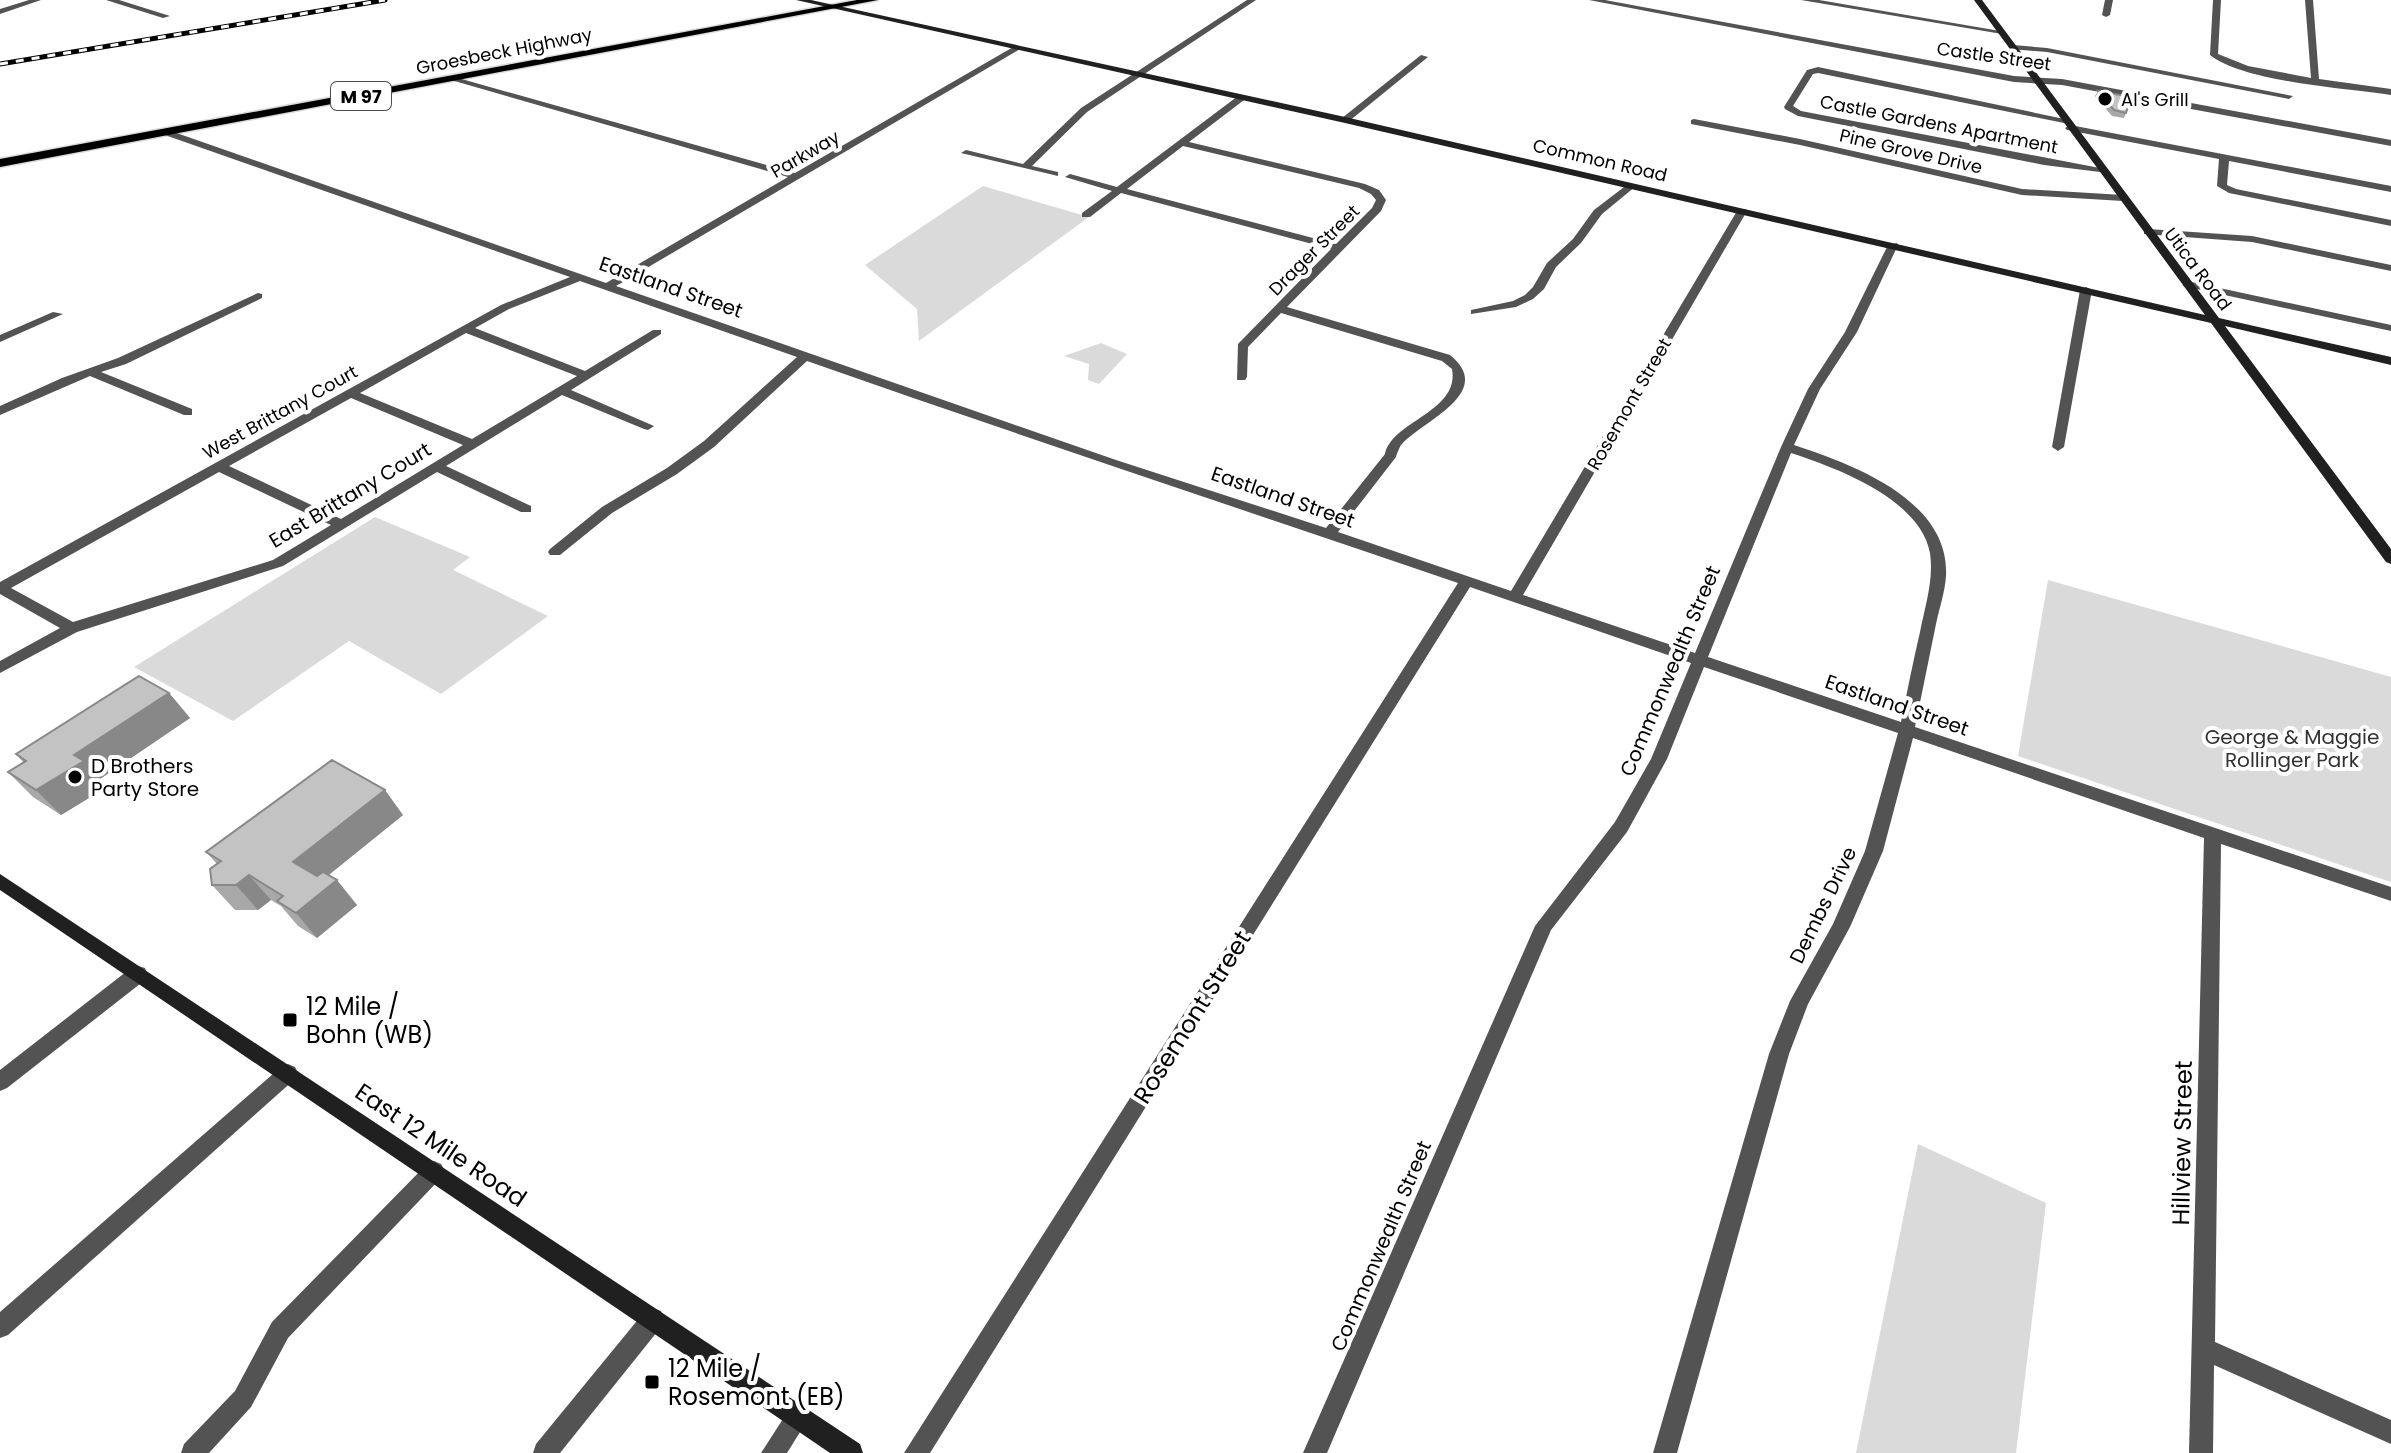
<svg xmlns="http://www.w3.org/2000/svg" width="2391" height="1453" font-family="Poppins,sans-serif">
<style>
.green{fill:#dadada}
.lines{fill:none;stroke-linecap:round;stroke-linejoin:round}
.primary-casing{stroke:#dbdbdb;stroke-width:3}
.street{fill:#535353;fill-rule:evenodd}
.secondary{fill:#202020;fill-rule:evenodd}
.primary{fill:#000;fill-rule:evenodd}
.rail-casing{stroke:#000;stroke-width:5}
.rail{stroke:#fff;stroke-width:3;stroke-dasharray:8;stroke-linecap:butt}
.wall{fill:#a8a8a8}
.shaded-wall{fill:#888}
.building{fill:#c3c3c3;stroke:#888;stroke-width:2}
.poi-dot{fill:#000;stroke:#fff;stroke-width:3}
.labels{text-anchor:middle;dominant-baseline:central;stroke-width:8;stroke-linejoin:round;paint-order:stroke}
.far-street-label{font-size:18px;fill:#000;stroke:#fff}
.shield{fill:#fff;stroke:#4c4c4c;stroke-width:2}
.shield-label{font-size:18px;font-weight:bold;fill:#000}
.far-poi-label{font-size:18px;fill:#000;stroke:#fff;text-anchor:start}
.street-label{font-size:20px;fill:#000;stroke:#fff}
.park-label{font-size:20px;fill:#313131;stroke:#fff}
.poi-label{font-size:20px;fill:#000;stroke:#fff;text-anchor:start}
.near-poi-label{font-size:24px;fill:#000;stroke:#fff;text-anchor:start}
.near-street-label{font-size:24px;fill:#000;stroke:#fff}
</style>
<rect width="100%" height="100%" fill="#fff"/>
<!-- green -->
<g class="green">
<polygon points="983,186 1089,217 919,341 917,309 865,265"/>
<polygon points="1101,343 1127,354 1099,384 1088,380 1089,364 1064,356"/>
<polygon points="375,517 470,557 453,570 548,616 441,694 349,641 233,721 134,667"/>
<polygon points="2048,580 2391,677 2391,882 2018,756"/>
<polygon points="1918,1144 2046,1203 2016,1453 1856,1453"/>
</g>
<g class="lines">
<defs>
<polygon id="primary" points="857,0 878,0 0,167 0,159"/>
</defs>
<!-- primary casing -->
<use href="#primary" class="primary-casing"/>
<!-- street -->
<g class="street">
<polygon points="29,0 41,0 0,14 0,9"/>
<polygon points="106,0 119,0 170,16 163,18"/>
<polygon points="1247,0 1256,0 1087,112 1032,166 1058,172 1058,176 961,153 966,150 1023,164 1081,108"/>
<polygon points="1589,0 1605,0 2014,76 2062,79 2391,140 2391,146 2062,85 2014,82"/>
<polygon points="1801,0 1819,0 2006,32 2002,34"/>
<polygon points="2105,0 2113,0 2110,15 2106,17 2102,15"/>
<path d="M2213,0H2221L2218,54L2248,66L2311,78L2305,0H2313L2319,79L2391,89V95C2345,88 2244,82 2210,55Z"/>
<polygon points="2013,45 2047,48 2293,96 2289,99 2047,52 2010,49"/>
<path d="M1015,46L1022,48L616,286L1116,460L1326,528L1385,454C1392,421 1460,412 1452,369L1442,361L1281,313L1248,347L1247,377L1245,380H1237L1238,344L1331,249L1121,193L1090,217H1082V213L1112,191L1065,177L1070,174L1117,187L1238,96H1244V100L1189,142L1365,184L1379,190L1386,200L1381,211L1287,307L1450,355C1497,393 1421,421 1401,445C1400,446 1396,456 1396,457L1338,532L1511,591L1737,211L1746,209L1747,211L1523,595L1695,653L1781,447L1808,389L1845,332L1888,245L1897,243L1898,245L1857,332L1820,389L1794,445C1852,464 1950,500 1946,576C1945,592 1939,609 1936,624C1929,658 1922,693 1915,727L2391,887V901L2221,844L2215,1342L2391,1420V1444L2214,1365L2213,1453H2189L2204,838L1913,738L1883,851L1850,927L1808,1004L1789,1054L1677,1453H1653L1769,1054L1790,1001L1833,924L1865,851L1898,733L1704,667L1667,759L1627,832L1551,930L1327,1453H1303L1535,926L1615,822L1651,759L1691,663L1470,587L930,1453H904L1458,583C1241,509 1024,437 807,361L714,447L677,474L612,513L560,555H550L548,552L550,549L602,507L667,468L704,441L797,357L580,281L509,309L475,328L585,371L653,330H661V334L571,390L654,426L648,430L644,429L562,395L446,466L531,506V512H521L437,472L283,566L77,632L0,673V661L60,628L0,594V582L501,305L570,277L162,134V130H168L606,283L788,177L451,80V76L795,173ZM1183,146L1359,188L1371,194L1376,200L1372,208L1336,244L1127,189ZM466,333L577,376L472,439L360,393ZM351,398L463,445L341,519L229,466ZM1791,453C1837,468 1920,499 1930,553C1934,580 1925,606 1920,632C1913,662 1907,692 1901,722L1708,657ZM219,472L331,525L273,560L73,622L11,588Z"/>
<polygon points="1421,55 1428,57 1348,122 1342,122 1342,118"/>
<polygon points="1818,67 2069,120 2064,123 1818,73 1813,74 1793,106 1801,111 2105,169 2100,172 2044,165 1798,116 1785,109 1784,107 1807,70"/>
<polygon points="1694,119 1800,139 2022,189 2123,195 2128,198 2123,201 2022,195 1800,145 1691,124 1691,120"/>
<polygon points="2070,125 2391,186 2391,192 2229,161 2227,185 2236,189 2391,220 2391,226 2229,193 2217,186 2219,159 2067,130 2065,128"/>
<polygon points="1628,184 1636,186 1602,214 1581,243 1556,267 1544,289 1533,299 1516,307 1471,314 1471,310 1513,301 1525,295 1533,287 1547,263 1573,239 1594,210"/>
<polygon points="2148,229 2252,236 2391,265 2391,271 2252,242 2144,234 2144,230"/>
<polygon points="2187,281 2391,325 2391,331 2183,286 2183,282"/>
<polygon points="2086,287 2092,290 2064,447 2058,451 2052,447 2080,290"/>
<polygon points="258,293 262,294 262,298 126,364 101,372 192,409 192,415 184,415 90,376 0,415 0,406 62,378 118,358"/>
<polygon points="53,312 63,314 0,342 0,335"/>
<polygon points="138,966 145,968 147,974 145,980 7,1088 0,1091 0,1070 131,968"/>
<polygon points="288,1064 295,1067 298,1073 295,1079 8,1335 0,1338 0,1312 281,1067"/>
<polygon points="434,1161 441,1164 445,1171 441,1178 288,1338 251,1407 209,1453 181,1453 184,1444 235,1391 272,1322 427,1164"/>
<polygon points="653,1308 661,1311 664,1319 661,1327 560,1453 533,1453 536,1444 645,1311"/>
<polygon points="798,1404 806,1408 810,1416 787,1453 761,1453 790,1408"/>
</g>
<!-- secondary -->
<g class="secondary">
<polygon points="796,0 811,0 1345,117 2205,315 1974,0 1982,0 2219,318 2391,357 2391,365 2225,326 2391,549 2391,564 2386,562 2211,323 1345,123"/>
<polygon points="0,874 860,1444 863,1453 830,1453 0,890"/>
</g>
<!-- primary -->
<use href="#primary" class="primary"/>
<defs>
<polyline id="rail" points="0,64 385,0"/>
</defs>
<!-- rail casing -->
<use href="#rail" class="rail-casing"/>
<!-- rail -->
<use href="#rail" class="rail"/>
</g>
<!-- wall -->
<g class="wall">
<polygon points="2098,91 2126,113 2124,118 2112,116 2095,96"/>
<polygon points="169,693 190,718 100,779 107,787 61,815 33,797 8,772 23,762 16,754"/>
<polygon points="403,815 328,875 357,905 317,938 298,926 281,906 271,900 258,910 235,910 212,885 217,864 206,852"/>
</g>
<!-- shaded-wall -->
<g class="shaded-wall">
<polygon points="169,693 190,718 100,779 107,787 61,815 36,790 74,755"/>
<polygon points="385,790 403,815 314,887 293,862"/>
<polygon points="249,875 271,900 258,910 236,885"/>
<polygon points="337,880 357,905 317,938 296,913"/>
</g>
<!-- building -->
<g class="building">
<polygon points="2098,91 2131,97 2126,113 2114,110"/>
<polygon points="139,676 169,693 74,755 84,761 36,790 8,772 26,761 16,754"/>
<polygon points="332,760 385,790 293,862 317,876 323,872 337,880 296,913 277,901 283,896 249,875 236,885 212,885 210,869 221,861 206,852"/>
</g>
<!-- markers -->
<g class="poi-dot">
<circle cx="2105" cy="99" r="8"/>
<circle cx="75" cy="777" r="8"/>
<rect x="282" y="1012" width="16" height="16" rx="4"/>
<rect x="644" y="1374" width="16" height="16" rx="4"/>
</g>
<g class="labels">
<!-- far-street labels -->
<g class="far-street-label">
<text transform="translate(504 51) rotate(-11)">Groesbeck Highway</text>
<text transform="translate(1994 56) rotate(8)">Castle Street</text>
<text transform="translate(1939 124) rotate(11)">Castle Gardens Apartment</text>
<text transform="translate(1911 151) rotate(13)">Pine Grove Drive</text>
<text transform="translate(805 154) rotate(-30)">Parkway</text>
<text transform="translate(1600 160) rotate(13)">Common Road</text>
<text transform="translate(1314 250) rotate(-45)">Drager Street</text>
<text transform="translate(2198 269) rotate(53)">Utica Road</text>
<text transform="translate(1629 404) rotate(-60)">Rosemont Street</text>
<text transform="translate(280 412) rotate(-29)">West Brittany Court</text>
</g>
<!-- shield labels -->
<rect class="shield" x="331" y="82" width="60" height="28" rx="6"/>
<g class="shield-label">
<text x="361" y="96">M 97</text>
</g>
<!-- far-poi labels -->
<g class="far-poi-label">
<text x="2121" y="99">Al's Grill</text>
</g>
<!-- street labels -->
<g class="street-label">
<text transform="translate(671 287) rotate(19)">Eastland Street</text>
<text transform="translate(350 495) rotate(-31)">East Brittany Court</text>
<text transform="translate(1283 497) rotate(19)">Eastland Street</text>
<text transform="translate(1670 671) rotate(-67)">Commonwealth Street</text>
<text transform="translate(1897 705) rotate(19)">Eastland Street</text>
<text transform="translate(1823 905) rotate(-64)">Dembs Drive</text>
<text transform="translate(1381 1246) rotate(-67)">Commonwealth Street</text>
</g>
<!-- park labels -->
<g class="park-label">
<text x="2292" y="737">George &amp; Maggie<tspan x="2292" dy="23">Rollinger Park</tspan></text>
</g>
<!-- poi labels -->
<g class="poi-label">
<text x="91" y="766">D Brothers<tspan x="91" dy="23">Party Store</tspan></text>
</g>
<!-- near-poi labels -->
<g class="near-poi-label">
<text x="306" y="1006">12 Mile /<tspan x="306" dy="28">Bohn (WB)</tspan></text>
<text x="668" y="1368">12 Mile /<tspan x="668" dy="28">Rosemont (EB)</tspan></text>
</g>
<!-- near-street labels -->
<g class="near-street-label">
<text transform="translate(1192 1017) rotate(-58)">Rosemont Street</text>
<text transform="translate(2182 1143) rotate(-89)">Hillview Street</text>
<text transform="translate(441 1145) rotate(34)">East 12 Mile Road</text>
</g>
</g>
</svg>
